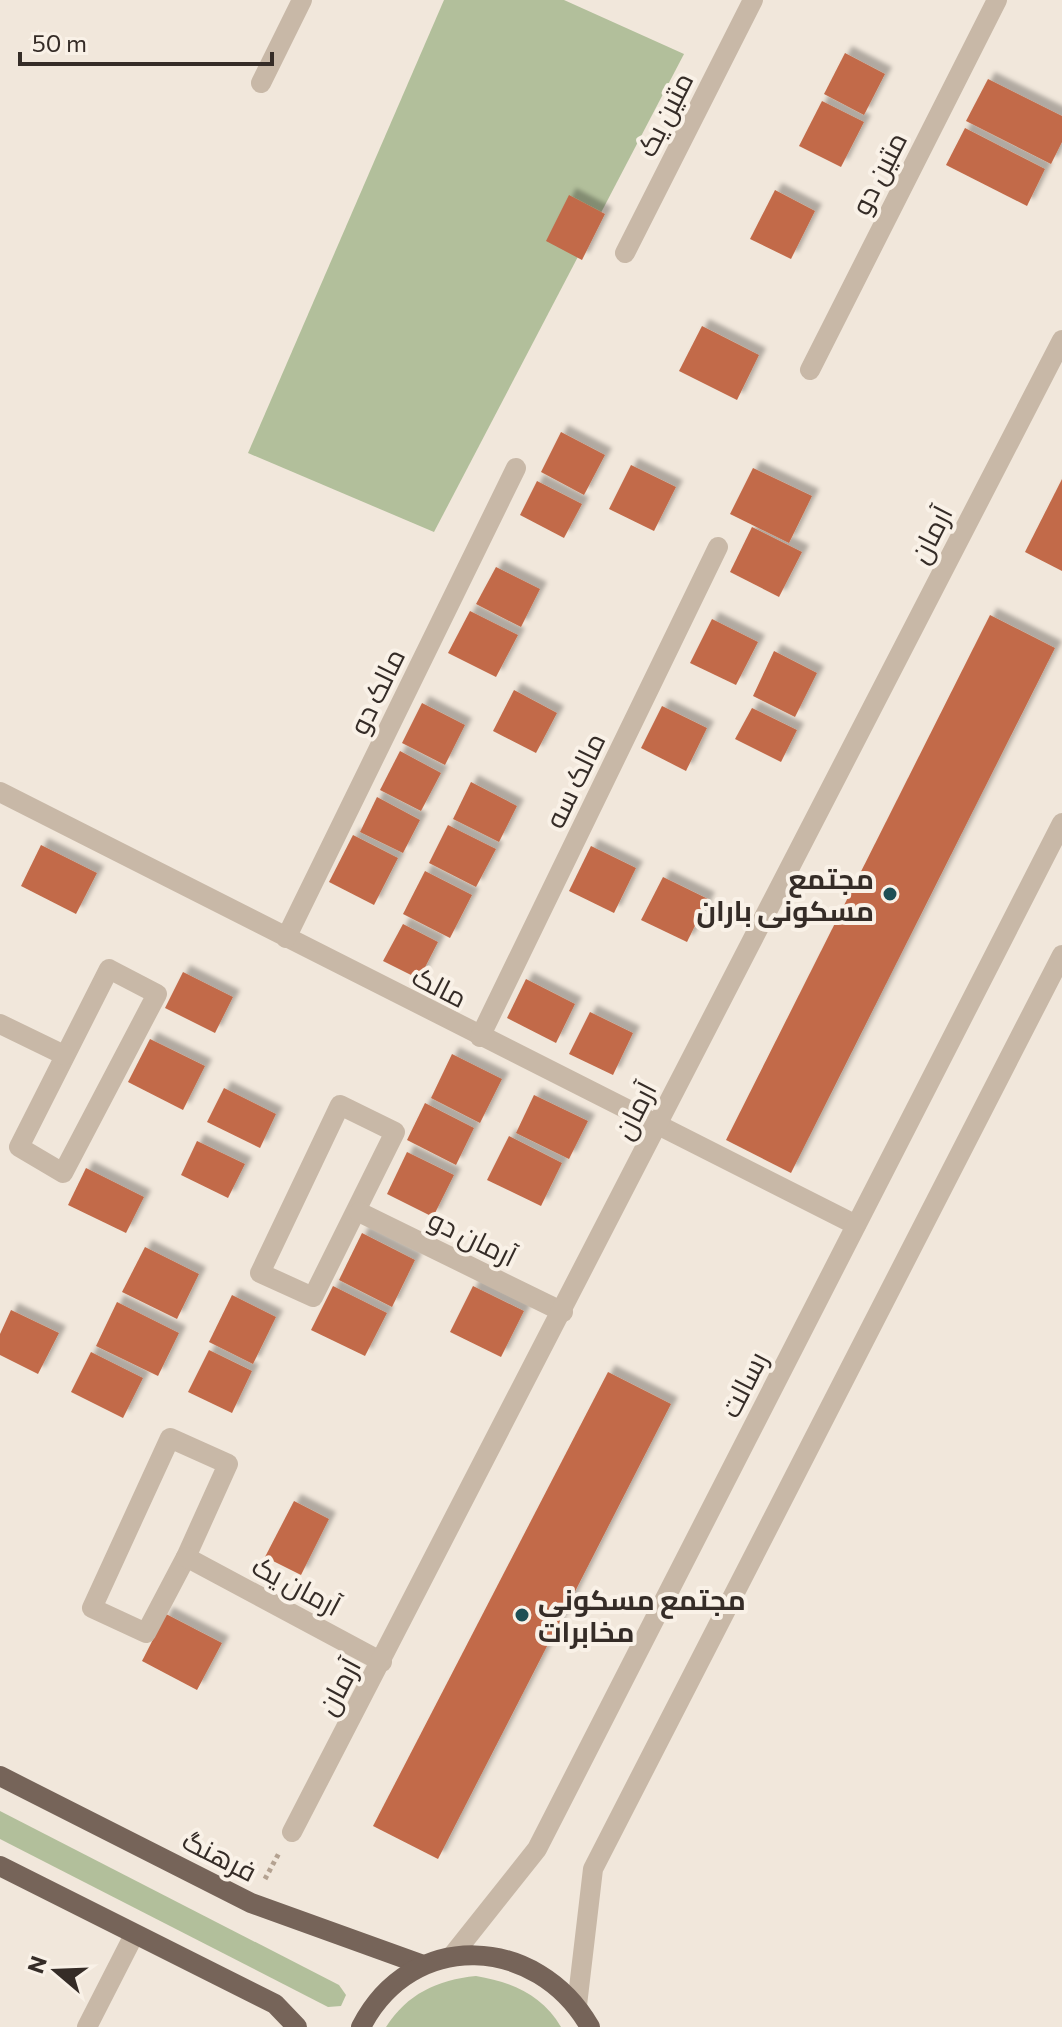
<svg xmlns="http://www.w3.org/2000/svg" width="1062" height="2027" font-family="Commissioner,Cairo,sans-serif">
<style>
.green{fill:#b2bf9b}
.building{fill:#c26a48;filter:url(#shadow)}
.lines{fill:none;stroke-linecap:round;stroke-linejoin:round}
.path{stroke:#b4a291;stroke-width:5;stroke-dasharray:4 4;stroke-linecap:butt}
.minor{stroke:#c8b8a7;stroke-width:20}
.major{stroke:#766459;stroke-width:20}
.poi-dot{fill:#1e4f55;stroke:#f9f1e7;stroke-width:3}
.labels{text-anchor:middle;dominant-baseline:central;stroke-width:8;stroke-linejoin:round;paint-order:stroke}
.street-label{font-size:28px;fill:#352c27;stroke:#f9f1e7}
.poi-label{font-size:28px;font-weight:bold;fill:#352c27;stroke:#f9f1e7;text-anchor:end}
</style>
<defs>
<filter id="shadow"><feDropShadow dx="7" dy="-7" stdDeviation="2" flood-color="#0004"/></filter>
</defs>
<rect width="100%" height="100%" fill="#f1e7db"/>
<!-- green -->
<g class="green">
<polygon points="444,0 564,0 684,54 434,532 248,453"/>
<polygon points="0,1811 339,1985 346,1995 341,2006 328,2007 0,1839"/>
<path d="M476,1976C512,1982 542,1995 561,2027H386C407,1994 437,1980 476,1976Z"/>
</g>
<!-- building -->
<g class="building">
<polygon points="845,53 885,74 864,115 824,94"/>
<polygon points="988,79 1062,116 1062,142 1051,164 966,121"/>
<polygon points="822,101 864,122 841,167 799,146"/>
<polygon points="965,128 1045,169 1027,206 946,165"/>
<polygon points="775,190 815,211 791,259 750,239"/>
<polygon points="569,195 605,214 582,260 546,241"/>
<polygon points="702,326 759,355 737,400 679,371"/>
<polygon points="561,432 605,455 584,495 541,472"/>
<polygon points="631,465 676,487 654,531 609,509"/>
<polygon points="753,468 812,496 789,543 730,514"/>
<polygon points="1062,479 1062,571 1025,552"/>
<polygon points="537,481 582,504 564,538 520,515"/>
<polygon points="752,527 802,552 779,597 730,572"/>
<polygon points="496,567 540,589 521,627 476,604"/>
<polygon points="470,611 518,635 496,677 448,653"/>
<polygon points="990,615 1055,648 791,1173 726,1140"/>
<polygon points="712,619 758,642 736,685 690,663"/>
<polygon points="774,651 817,673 795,717 753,696"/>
<polygon points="514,690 557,713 536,753 493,731"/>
<polygon points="422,703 465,725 445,765 402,743"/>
<polygon points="662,706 707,728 686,771 641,748"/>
<polygon points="752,708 797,730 781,762 735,739"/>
<polygon points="400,751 441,773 421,811 380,790"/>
<polygon points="471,782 517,806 499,842 453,819"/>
<polygon points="377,797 420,820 403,853 360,832"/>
<polygon points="448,825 496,849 476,887 429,863"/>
<polygon points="353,835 398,858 374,905 329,882"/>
<polygon points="41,845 97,873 76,914 21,886"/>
<polygon points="591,846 636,868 614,913 569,891"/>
<polygon points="425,871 472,895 450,938 403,914"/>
<polygon points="663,877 708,899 687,942 641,920"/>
<polygon points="403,924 438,942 419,979 383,961"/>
<polygon points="183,972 233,997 215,1033 165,1008"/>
<polygon points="526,979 575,1004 556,1043 507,1018"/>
<polygon points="590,1012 633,1033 613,1075 569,1054"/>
<polygon points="150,1039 205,1066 183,1110 128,1082"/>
<polygon points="452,1054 502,1079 480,1123 431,1098"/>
<polygon points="224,1088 276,1114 260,1148 207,1122"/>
<polygon points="534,1095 588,1121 569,1159 516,1133"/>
<polygon points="425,1103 474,1128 456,1165 407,1140"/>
<polygon points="509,1136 562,1163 541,1206 487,1180"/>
<polygon points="197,1141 245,1164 228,1198 181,1175"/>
<polygon points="407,1152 454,1175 433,1217 387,1194"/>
<polygon points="86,1168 144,1197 126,1233 68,1205"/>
<polygon points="362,1233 415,1260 392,1307 339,1280"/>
<polygon points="145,1247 199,1274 177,1319 122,1292"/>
<polygon points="333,1286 387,1313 365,1356 311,1330"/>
<polygon points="473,1286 524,1311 501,1357 450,1332"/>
<polygon points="232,1295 276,1317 253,1364 209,1342"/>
<polygon points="117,1302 179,1333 158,1376 96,1346"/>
<polygon points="11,1310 59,1333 38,1374 0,1355 0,1334"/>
<polygon points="209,1350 252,1371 232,1413 188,1392"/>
<polygon points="91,1352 143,1378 123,1418 71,1392"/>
<polygon points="608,1372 671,1404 438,1859 373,1826"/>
<polygon points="294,1501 329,1519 301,1575 265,1557"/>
<polygon points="166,1614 222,1643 197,1690 142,1661"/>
</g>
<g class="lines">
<!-- path -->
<polyline class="path" points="265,1879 279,1853"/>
<!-- minor -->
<g class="minor">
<polyline points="261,83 302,0"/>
<polyline points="625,253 753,0"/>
<polyline points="810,370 997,0"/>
<polyline points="0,792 856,1225"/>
<polyline points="286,938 516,468"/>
<polygon points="109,969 157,994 63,1173 19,1147"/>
<polyline points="0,1024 64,1055"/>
<polyline points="480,1037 718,547"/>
<polygon points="340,1105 395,1132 313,1297 260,1273"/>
<polyline points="359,1212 563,1312"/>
<polygon points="170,1438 228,1464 186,1557 146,1633 92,1608"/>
<polyline points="186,1557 382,1662"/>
<polyline points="292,1832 1062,340"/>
<polyline points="452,1956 537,1849 1062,823"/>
<polyline points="577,2005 593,1869 1062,955"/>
<polyline points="87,2027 134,1935"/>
</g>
<!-- major -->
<g class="major">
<polyline points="0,1776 251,1903 423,1965"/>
<polyline points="0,1866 275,2004 297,2027"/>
<path d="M361,2027C412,1928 537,1935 590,2027"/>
</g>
</g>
<!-- markers -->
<g class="poi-dot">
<circle cx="890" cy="894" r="8"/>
<circle cx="522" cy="1615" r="8"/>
</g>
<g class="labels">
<!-- street labels -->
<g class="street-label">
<text transform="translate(664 114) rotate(-63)">متین یک</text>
<text transform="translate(878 173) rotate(-63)">متین دو</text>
<text transform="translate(930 534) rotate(-63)">آرمان</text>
<text transform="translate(376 691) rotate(-64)">مالک دو</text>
<text transform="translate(574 780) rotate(-64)">مالک سه</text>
<text transform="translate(440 986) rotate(27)">مالک</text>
<text transform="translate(634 1110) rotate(-63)">آرمان</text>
<text transform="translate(473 1237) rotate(26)">آرمان دو</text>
<text transform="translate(743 1384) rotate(-63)">رسالت</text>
<text transform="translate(297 1585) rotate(28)">آرمان یک</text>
<text transform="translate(338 1686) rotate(-62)">آرمان</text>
<text transform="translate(220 1855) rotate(27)">فرهنگ</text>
</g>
<!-- poi labels -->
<g class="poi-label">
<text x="874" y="878">مجتمع<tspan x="874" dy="32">مسکونی باران</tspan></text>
<text x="538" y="1599" text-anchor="start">مجتمع مسکونی<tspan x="538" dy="32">مخابرات</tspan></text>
</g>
</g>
<!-- north arrow -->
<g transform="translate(56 1971) rotate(289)" stroke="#f9f1e7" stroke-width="6" paint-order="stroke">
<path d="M0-6L14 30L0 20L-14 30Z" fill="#352c27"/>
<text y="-12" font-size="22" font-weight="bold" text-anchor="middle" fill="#352c27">N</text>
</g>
<!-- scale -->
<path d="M20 52v12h252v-12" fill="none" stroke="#352c27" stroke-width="4"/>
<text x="32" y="52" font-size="24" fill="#352c27" stroke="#f9f1e7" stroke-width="6" paint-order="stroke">50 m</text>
</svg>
